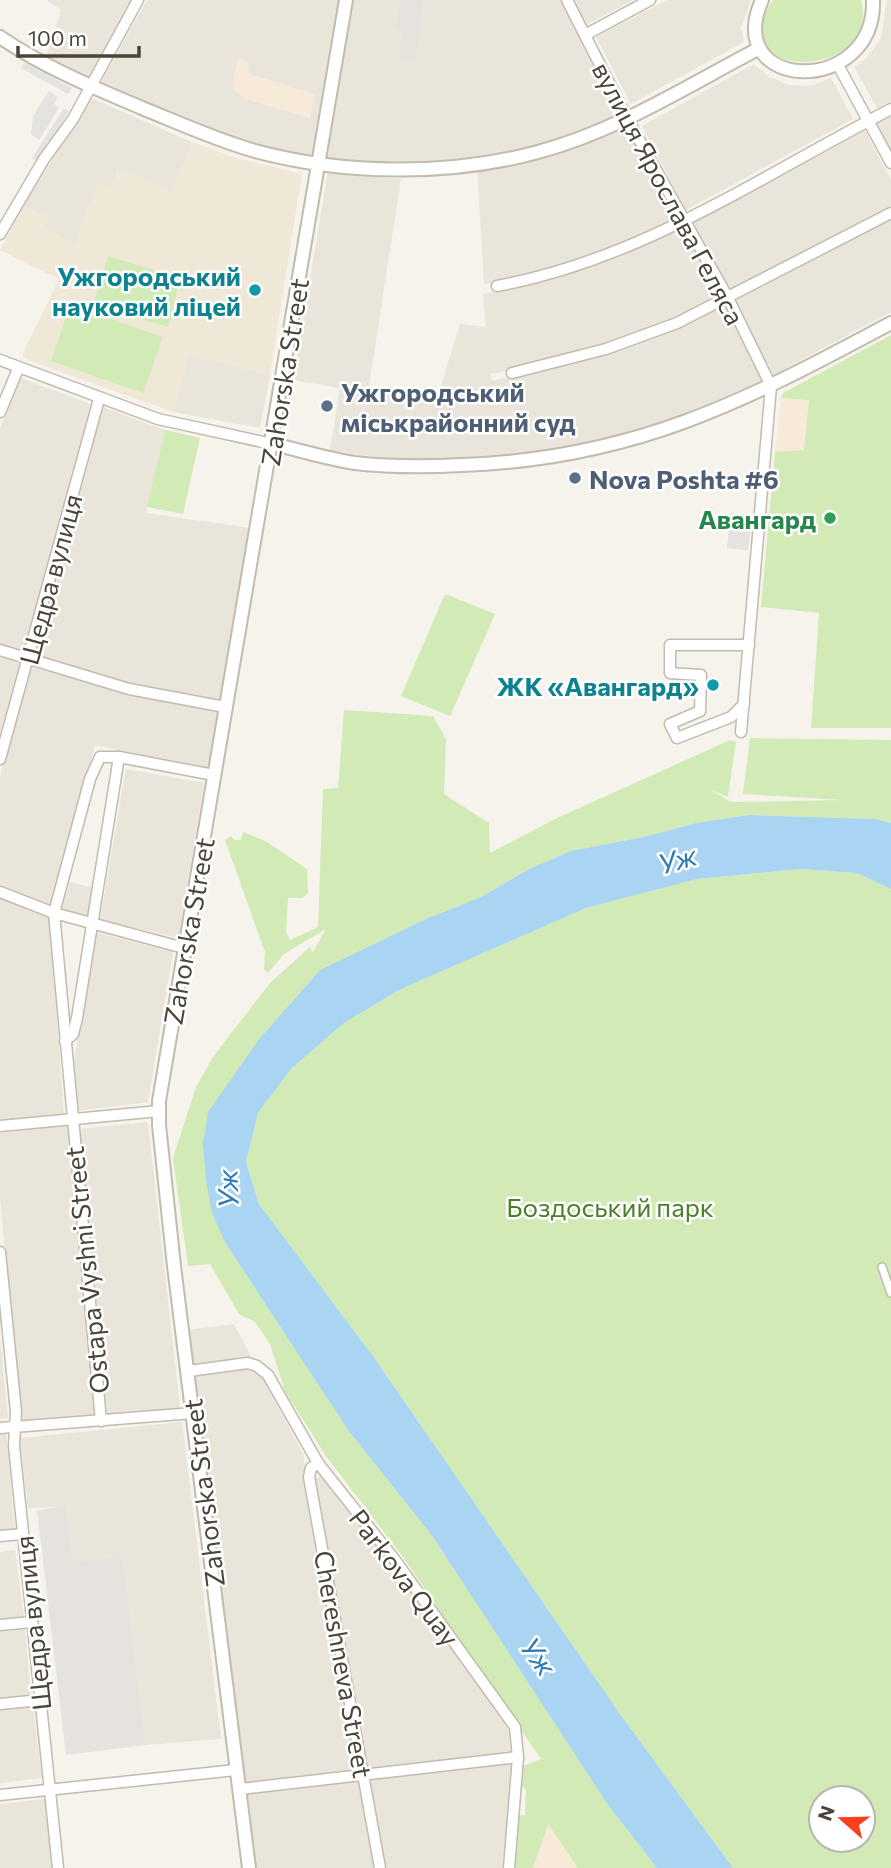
<svg xmlns="http://www.w3.org/2000/svg" width="891" height="1868" font-family="Commissioner,sans-serif">
<style>
.residential{fill:#eae5da}
.commercial{fill:#f7ead8}
.industrial{fill:#e6e2dd}
.education{fill:#efe8d6}
.green{fill:#d2eab5;fill-rule:evenodd}
.parking{fill:#e5e3e0}
.water{fill:#a9d4f2}
.lines{fill:none;stroke-linecap:round;stroke-linejoin:round}
.pedestrian-casing{stroke:#c2bbae;stroke-width:10}
.minor-casing{stroke:#c2bbae;stroke-width:13}
.tertiary-casing{stroke:#c2bbae;stroke-width:16}
.pedestrian{stroke:#fff;stroke-width:7}
.minor{stroke:#fff;stroke-width:10}
.tertiary{stroke:#fff;stroke-width:12}
.culture-dot{fill:#0f9aa8;stroke:#fff;stroke-width:2.5}
.service-dot{fill:#5c6f8a;stroke:#fff;stroke-width:2.5}
.leisure-dot{fill:#2e9e5b;stroke:#fff;stroke-width:2.5}
.labels{text-anchor:middle;dominant-baseline:central;stroke-width:5;stroke-linejoin:round;paint-order:stroke}
.street-label{font-size:26px;fill:#4b4439;stroke:#fff}
.culture-label{font-size:26px;font-weight:bold;fill:#0d838f;stroke:#fff;text-anchor:end}
.service-label{font-size:26px;font-weight:bold;fill:#4e5e75;stroke:#fff;text-anchor:start}
.leisure-label{font-size:26px;font-weight:bold;fill:#27864d;stroke:#fff;text-anchor:end}
.park-label{font-size:26px;fill:#4a7f2a;stroke:#fff}
.water-label{font-size:28px;font-style:italic;fill:#2e7ab2;stroke:#fff}
</style>
<rect width="100%" height="100%" fill="#f6f3ec"/>
<!-- residential -->
<g class="residential">
<polygon points="47,0 131,0 88,82 45,61 61,10"/>
<polygon points="147,0 341,0 315,154 311,159 246,143 99,86"/>
<polygon points="349,0 560,0 612,100 612,117 603,125 534,147 470,158 417,162 331,160 323,156"/>
<polygon points="573,0 634,0 586,25"/>
<polygon points="667,0 751,0 741,28 744,42 631,104 596,37"/>
<polygon points="887,0 891,0 891,101 877,108 854,67 868,57 881,38"/>
<polygon points="754,64 768,76 789,85 810,86 831,78 853,119 686,210 642,126"/>
<polygon points="91,98 192,142 173,191 118,171 111,189 74,244 44,229 48,218 23,206"/>
<polygon points="891,113 891,153 874,122"/>
<polygon points="624,122 682,218 609,252 532,278 484,284 477,167"/>
<polygon points="864,128 891,180 891,206 730,292 692,223"/>
<polygon points="328,172 401,179 368,393 437,398 460,324 486,327 483,294 540,283 616,258 684,224 723,297 668,324 560,360 491,374 492,381 630,347 682,327 725,304 762,379 758,385 647,434 606,443 461,460 396,459 330,451 340,388 293,380"/>
<polygon points="891,218 891,312 773,375 735,300"/>
<polygon points="189,354 270,375 260,428 173,412"/>
<polygon points="21,378 93,405 23,654 0,645 0,428"/>
<polygon points="103,407 165,430 146,513 251,528 223,702 141,687 34,657"/>
<polygon points="0,656 20,663 0,733"/>
<polygon points="31,666 121,692 221,710 211,771 95,745 50,907 0,887 0,776"/>
<polygon points="126,769 204,783 178,938 100,919"/>
<polygon points="70,882 94,888 88,919 61,911"/>
<polygon points="0,896 49,917 64,1114 0,1121"/>
<polygon points="95,932 173,952 148,1102 78,1111 74,1061"/>
<polygon points="148,1122 180,1408 107,1415 79,1129"/>
<polygon points="68,1126 97,1416 21,1424 0,1199 0,1133"/>
<polygon points="234,1324 304,1456 306,1482 323,1475 418,1598 507,1728 514,1747 514,1773 502,1868 250,1868 186,1330"/>
<polygon points="0,1338 8,1418 0,1419"/>
<polygon points="182,1422 221,1739 146,1745 123,1556 73,1562 66,1507 28,1508 20,1438"/>
<polygon points="0,1432 6,1432 15,1530 0,1531"/>
<polygon points="15,1550 24,1617 0,1620 0,1552"/>
<polygon points="25,1629 31,1695 0,1698 0,1632"/>
<polygon points="33,1706 42,1778 0,1783 0,1709"/>
<polygon points="45,1799 52,1868 0,1868 0,1804"/>
</g>
<!-- commercial -->
<g class="commercial">
<polygon points="237,59 249,62 248,73 315,94 310,118 245,99 232,87"/>
<polygon points="781,398 809,400 804,451 775,452"/>
<polygon points="548,1823 578,1868 533,1868"/>
</g>
<!-- industrial -->
<g class="industrial">
<polygon points="401,0 423,0 416,60 399,60 403,29 396,28"/>
<polygon points="66,1506 73,1562 123,1556 146,1745 66,1755 37,1510"/>
</g>
<!-- education -->
<polygon class="education" points="192,142 233,157 302,174 270,375 189,354 173,412 25,359 22,355 59,279 0,250 23,206 49,218 44,229 74,244 97,184 111,189 119,170 172,190"/>
<!-- green -->
<g class="green">
<path d="M773,0H861C884,81 716,84 773,0Z"/>
<polygon points="108,256 180,278 168,327 93,306"/>
<polygon points="70,305 163,337 143,393 51,361"/>
<polygon points="891,335 891,728 811,728 819,613 761,607 775,452 804,450 809,400 781,398 783,393"/>
<polygon points="165,430 200,438 183,514 147,507"/>
<polygon points="445,594 495,614 450,716 401,696"/>
<polygon points="344,710 433,716 446,739 444,794 489,823 490,853 553,820 730,740 736,742 728,797 711,790 731,802 843,800 743,794 750,738 891,740 891,823 875,819 749,815 696,823 648,836 571,851 529,869 481,897 426,919 320,970 260,1038 226,1244 348,1430 433,1537 608,1805 657,1868 578,1868 548,1824 533,1868 514,1868 518,1816 525,1815 526,1788 520,1786 523,1766 541,1759 403,1557 326,1456 285,1391 270,1344 255,1322 239,1314 210,1264 188,1266 173,1158 196,1087 213,1057 270,983 310,947 313,952 326,929 284,954 268,973 264,969 265,952 225,840 231,836 234,840 241,840 243,832 267,842 307,869 308,894 302,898 288,898 286,932 290,940 318,927 323,789 338,788"/>
<path d="M800,869L857,873L891,889V1868H733L620,1714L375,1359L259,1204L246,1162L258,1113L292,1068L344,1023L401,989L586,908L697,879ZM821,1798H863V1840H821Z"/>
</g>
<!-- parking -->
<g class="parking">
<polygon points="24,62 72,88 68,94 21,68"/>
<polygon points="49,91 58,97 54,104 59,108 39,140 31,134 33,116"/>
<polygon points="64,108 69,111 38,161 32,158"/>
<polygon points="731,513 752,515 748,550 727,548"/>
</g>
<!-- water -->
<polygon class="water" points="749,815 875,819 891,823 891,889 857,873 800,869 697,879 586,908 401,989 344,1023 292,1068 258,1113 246,1162 259,1204 375,1359 620,1714 733,1868 657,1868 608,1805 433,1537 348,1430 226,1244 212,1213 206,1180 203,1143 208,1112 260,1038 320,970 426,919 481,897 529,869 571,851 648,836 696,823"/>
<g class="lines">
<defs>
<polyline id="pedestrian" points="882,1267 891,1293"/>
<g id="minor">
<polyline points="567,0 627,118 728,298 771,386 741,732"/>
<polyline points="585,35 650,0"/>
<polyline points="838,65 891,163"/>
<polyline points="0,234 44,159 73,119 138,0"/>
<path d="M497,286C643,259 761,176 891,109"/>
<polyline points="0,360 158,419 272,444"/>
<polyline points="512,373 606,349 677,323 891,213"/>
<polyline points="0,412 18,369"/>
<polyline points="0,650 129,689 225,707"/>
<polyline points="744,704 731,717 677,738 670,724 700,711 701,675 670,673 670,645 749,645"/>
<polyline points="0,759 99,399"/>
<polyline points="0,892 54,913 184,948"/>
<polyline points="65,1041 73,1034 77,1018 119,757"/>
<polyline points="0,1126 159,1111"/>
<polyline points="0,1252 16,1412 14,1446 58,1868"/>
<polyline points="189,1371 248,1363 257,1366 268,1375 318,1463 395,1560 515,1727 518,1757 509,1868"/>
<polyline points="101,1421 54,913 90,779 100,757 119,757 214,775"/>
<polyline points="0,1428 194,1413"/>
<polyline points="318,1463 311,1468 309,1477 380,1868"/>
<polyline points="0,1536 23,1534"/>
<polyline points="0,1625 32,1622"/>
<polyline points="0,1704 40,1700"/>
<polyline points="240,1789 518,1757"/>
<polyline points="0,1795 236,1770"/>
</g>
<g id="tertiary">
<path d="M762,0C721,93 876,97 873,0"/>
<path d="M0,37C44,67 92,87 142,108C179,123 216,140 255,151C344,175 450,176 538,152C617,131 687,86 758,49"/>
<path d="M272,444C300,450 327,459 355,463C390,467 426,467 462,465C633,459 744,402 891,323"/>
<polyline points="249,1868 174,1266 159,1125 159,1101 346,0"/>
</g>
</defs>
<!-- pedestrian casing -->
<use href="#pedestrian" class="pedestrian-casing"/>
<!-- minor casing -->
<use href="#minor" class="minor-casing"/>
<!-- tertiary casing -->
<use href="#tertiary" class="tertiary-casing"/>
<!-- pedestrian -->
<use href="#pedestrian" class="pedestrian"/>
<!-- minor -->
<use href="#minor" class="minor"/>
<!-- tertiary -->
<use href="#tertiary" class="tertiary"/>
</g>
<!-- markers -->
<g class="culture-dot">
<circle cx="255" cy="290" r="7"/>
<circle cx="713" cy="685" r="7"/>
</g>
<g class="service-dot">
<circle cx="327" cy="406" r="7"/>
<circle cx="575" cy="478" r="7"/>
</g>
<circle class="leisure-dot" cx="830" cy="518" r="7"/>
<g class="labels">
<!-- street labels -->
<g class="street-label">
<text transform="translate(669 193) rotate(62)">вулиця Ярослава Геляса</text>
<text transform="translate(284 372) rotate(-81)">Zahorska Street</text>
<text transform="translate(50 579) rotate(-75)">Щедра вулиця</text>
<text transform="translate(188 931) rotate(-80)">Zahorska Street</text>
<text transform="translate(86 1270) rotate(-96)">Ostapa Vyshni Street</text>
<text transform="translate(203 1493) rotate(-97)">Zahorska Street</text>
<text transform="translate(405 1577) rotate(53)">Parkova Quay</text>
<text transform="translate(32 1623) rotate(-96)">Щедра вулиця</text>
<text transform="translate(344 1664) rotate(80)">Chereshneva Street</text>
</g>
<!-- culture labels -->
<g class="culture-label">
<text x="241" y="275">Ужгородський<tspan x="241" dy="30">науковий ліцей</tspan></text>
<text x="699" y="685">ЖК «Авангард»</text>
</g>
<!-- service labels -->
<g class="service-label">
<text x="341" y="391">Ужгородський<tspan x="341" dy="30">міськрайонний суд</tspan></text>
<text x="589" y="478">Nova Poshta #6</text>
</g>
<!-- leisure labels -->
<g class="leisure-label">
<text x="816" y="518">Авангард</text>
</g>
<!-- park labels -->
<g class="park-label">
<text x="610" y="1206">Боздоський парк</text>
</g>
<!-- water labels -->
<g class="water-label">
<text transform="translate(677 859) rotate(-16)">Уж</text>
<text transform="translate(227 1189) rotate(-92)">Уж</text>
<text transform="translate(539 1656) rotate(54)">Уж</text>
</g>
</g>
<!-- north arrow -->
<g transform="translate(842 1819) rotate(290)"><circle r="33" fill="#ffffff" stroke="#b7b4b0" stroke-width="2"/>
<path d="M0-5L12 26L0 18L-12 26Z" fill="#fc3f1d"/>
<text y="-10" font-size="19" font-weight="bold" text-anchor="middle" fill="#4b4439">N</text>
</g>
<!-- scale -->
<path d="M18 46v10h121v-10" fill="none" stroke="#4b4439" stroke-width="3.5"/>
<text x="28" y="46" font-size="21" fill="#4b4439" stroke="#ffffff" stroke-width="5" paint-order="stroke">100 m</text>
</svg>
